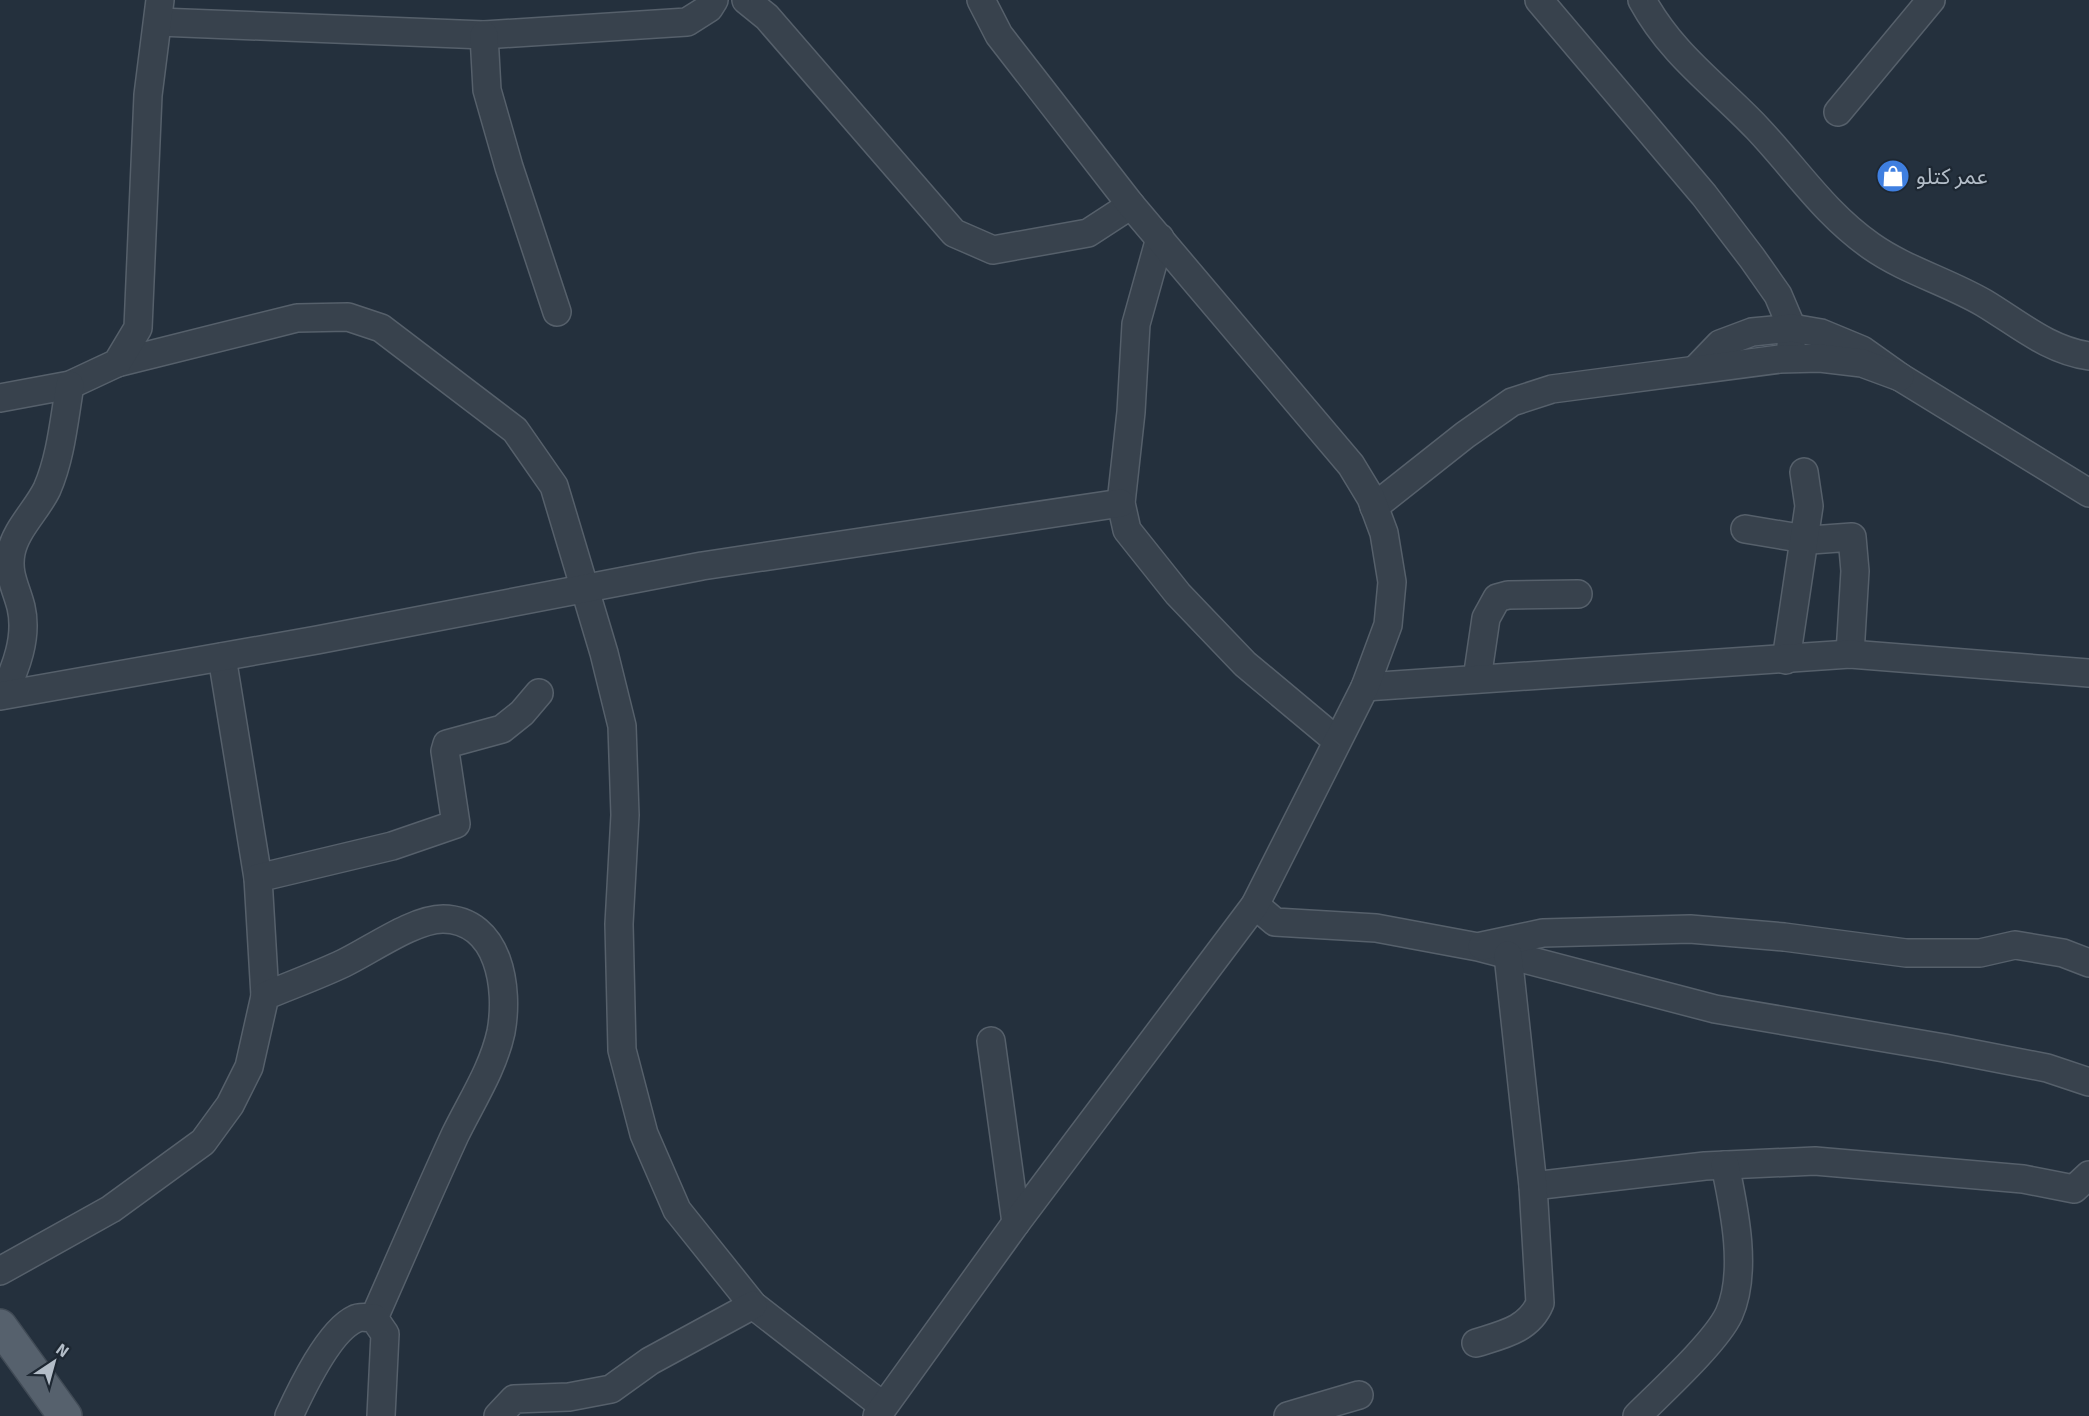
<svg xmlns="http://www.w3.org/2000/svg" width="2089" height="1416" font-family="Signika,'Noto Sans Arabic',sans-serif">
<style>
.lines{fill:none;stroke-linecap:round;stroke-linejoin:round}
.minor-casing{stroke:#56606b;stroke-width:30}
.major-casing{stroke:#414b56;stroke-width:36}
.minor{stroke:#38424d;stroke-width:27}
.major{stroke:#56616d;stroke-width:33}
.labels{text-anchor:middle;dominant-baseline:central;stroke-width:4.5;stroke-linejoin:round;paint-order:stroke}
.poi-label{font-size:22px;fill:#b3bdc8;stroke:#1d2732;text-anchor:start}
</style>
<rect width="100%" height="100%" fill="#24303d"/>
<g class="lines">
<defs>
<g id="minor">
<polyline points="746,0 767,17 954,233 993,250 1088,233 1131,205"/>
<polyline points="1539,0 1704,195 1752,258 1778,295 1792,328 1791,346"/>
<path d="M1642,0C1672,55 1715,84 1757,128C1796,169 1823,212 1871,246C1905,270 1948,282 1984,303C2019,324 2048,350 2089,356"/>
<polyline points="159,22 484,35 687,22 709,8 714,0"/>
<polyline points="484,35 487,90 509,167 557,312"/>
<polyline points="1838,112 1931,0"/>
<polyline points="1160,238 1136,324 1131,412 1121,503 1127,530 1178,594 1245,664 1336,740"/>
<polyline points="117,363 297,318 348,317 381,328 515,430 554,486 604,653 622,726 625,815 619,924 622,1050 644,1134 677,1210 753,1305 883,1406"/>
<polyline points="1695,370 1720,344 1752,332 1792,328 1821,333 1862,350 1900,377 2089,493"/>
<polyline points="0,398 70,385 117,363 138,328 148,95 160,0"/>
<polyline points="1374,507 1465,435 1512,402 1552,389 1780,359 1820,358 1862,363 1900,377"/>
<polyline points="1745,529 1811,540 1852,537 1855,571 1850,654"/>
<polyline points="222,657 258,878"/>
<polyline points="1786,660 1809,506 1804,472"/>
<polyline points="1477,679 1486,618 1497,598 1508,595 1578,594"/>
<polyline points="1365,687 1850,654 2089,673"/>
<path d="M3,695C16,668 28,637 21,607C16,587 7,574 11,553C15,530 37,510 47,489C61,457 64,420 70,385"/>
<polyline points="0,696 317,640 702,566 1121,503"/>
<polyline points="1255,905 1275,922 1376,928 1478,947 1715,1009 1944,1048 2047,1068 2089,1082"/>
<polyline points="1482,946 1543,933 1690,929 1784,937 1906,953 1980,953 2015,945 2063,953 2089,963"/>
<polyline points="265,996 258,878 392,846 456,824 445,751 447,744 502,729 522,713 539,693"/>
<polyline points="991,1041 1016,1223"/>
<polyline points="1533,1186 1705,1166 1815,1161 2023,1179 2074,1189 2089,1175"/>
<path d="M0,1271L111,1209L203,1142L230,1105L249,1067L265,996C291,985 319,975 344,963C371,950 414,919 443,919C500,920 509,989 501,1032C493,1069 471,1102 455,1135C427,1196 401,1257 374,1318"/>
<path d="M1476,1343C1501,1335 1529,1330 1540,1303L1533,1186L1508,955"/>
<path d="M289,1416C301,1390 329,1331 355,1319C360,1316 369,1318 374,1318L385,1334L381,1416"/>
<polyline points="498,1416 514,1399 569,1397 611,1389 650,1361 753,1305"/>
<polyline points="877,1416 1016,1223 1255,905 1365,687 1388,625 1392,582 1384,533 1371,498 1351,465 1131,205 999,35 981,0"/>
<polyline points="1288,1416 1359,1395"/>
<path d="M1637,1416C1661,1392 1716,1342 1729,1314C1748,1272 1734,1208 1725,1165"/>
</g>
<polyline id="major" points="0,1326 65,1416"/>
</defs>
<!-- minor casing -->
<use href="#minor" class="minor-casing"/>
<!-- major casing -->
<use href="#major" class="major-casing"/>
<!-- minor -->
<use href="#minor" class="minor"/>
<!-- major -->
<use href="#major" class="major"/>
</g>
<!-- icons -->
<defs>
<symbol id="shop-disc" viewBox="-11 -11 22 22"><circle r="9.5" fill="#3f7fe0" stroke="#1d2732"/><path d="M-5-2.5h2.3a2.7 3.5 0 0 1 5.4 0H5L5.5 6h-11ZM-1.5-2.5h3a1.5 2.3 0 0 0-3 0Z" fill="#fff"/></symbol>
</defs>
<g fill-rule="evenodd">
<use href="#shop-disc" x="1874" y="157" width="38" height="38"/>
</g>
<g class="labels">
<!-- poi labels -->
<g class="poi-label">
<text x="1916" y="176">عمر كتلو</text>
</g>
</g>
<!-- north arrow -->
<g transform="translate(54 1362) rotate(36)" stroke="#1d2732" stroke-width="4.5" paint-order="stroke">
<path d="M0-4.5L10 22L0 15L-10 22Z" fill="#b3bdc8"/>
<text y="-9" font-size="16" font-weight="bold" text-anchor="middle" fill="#b3bdc8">N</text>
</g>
</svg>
